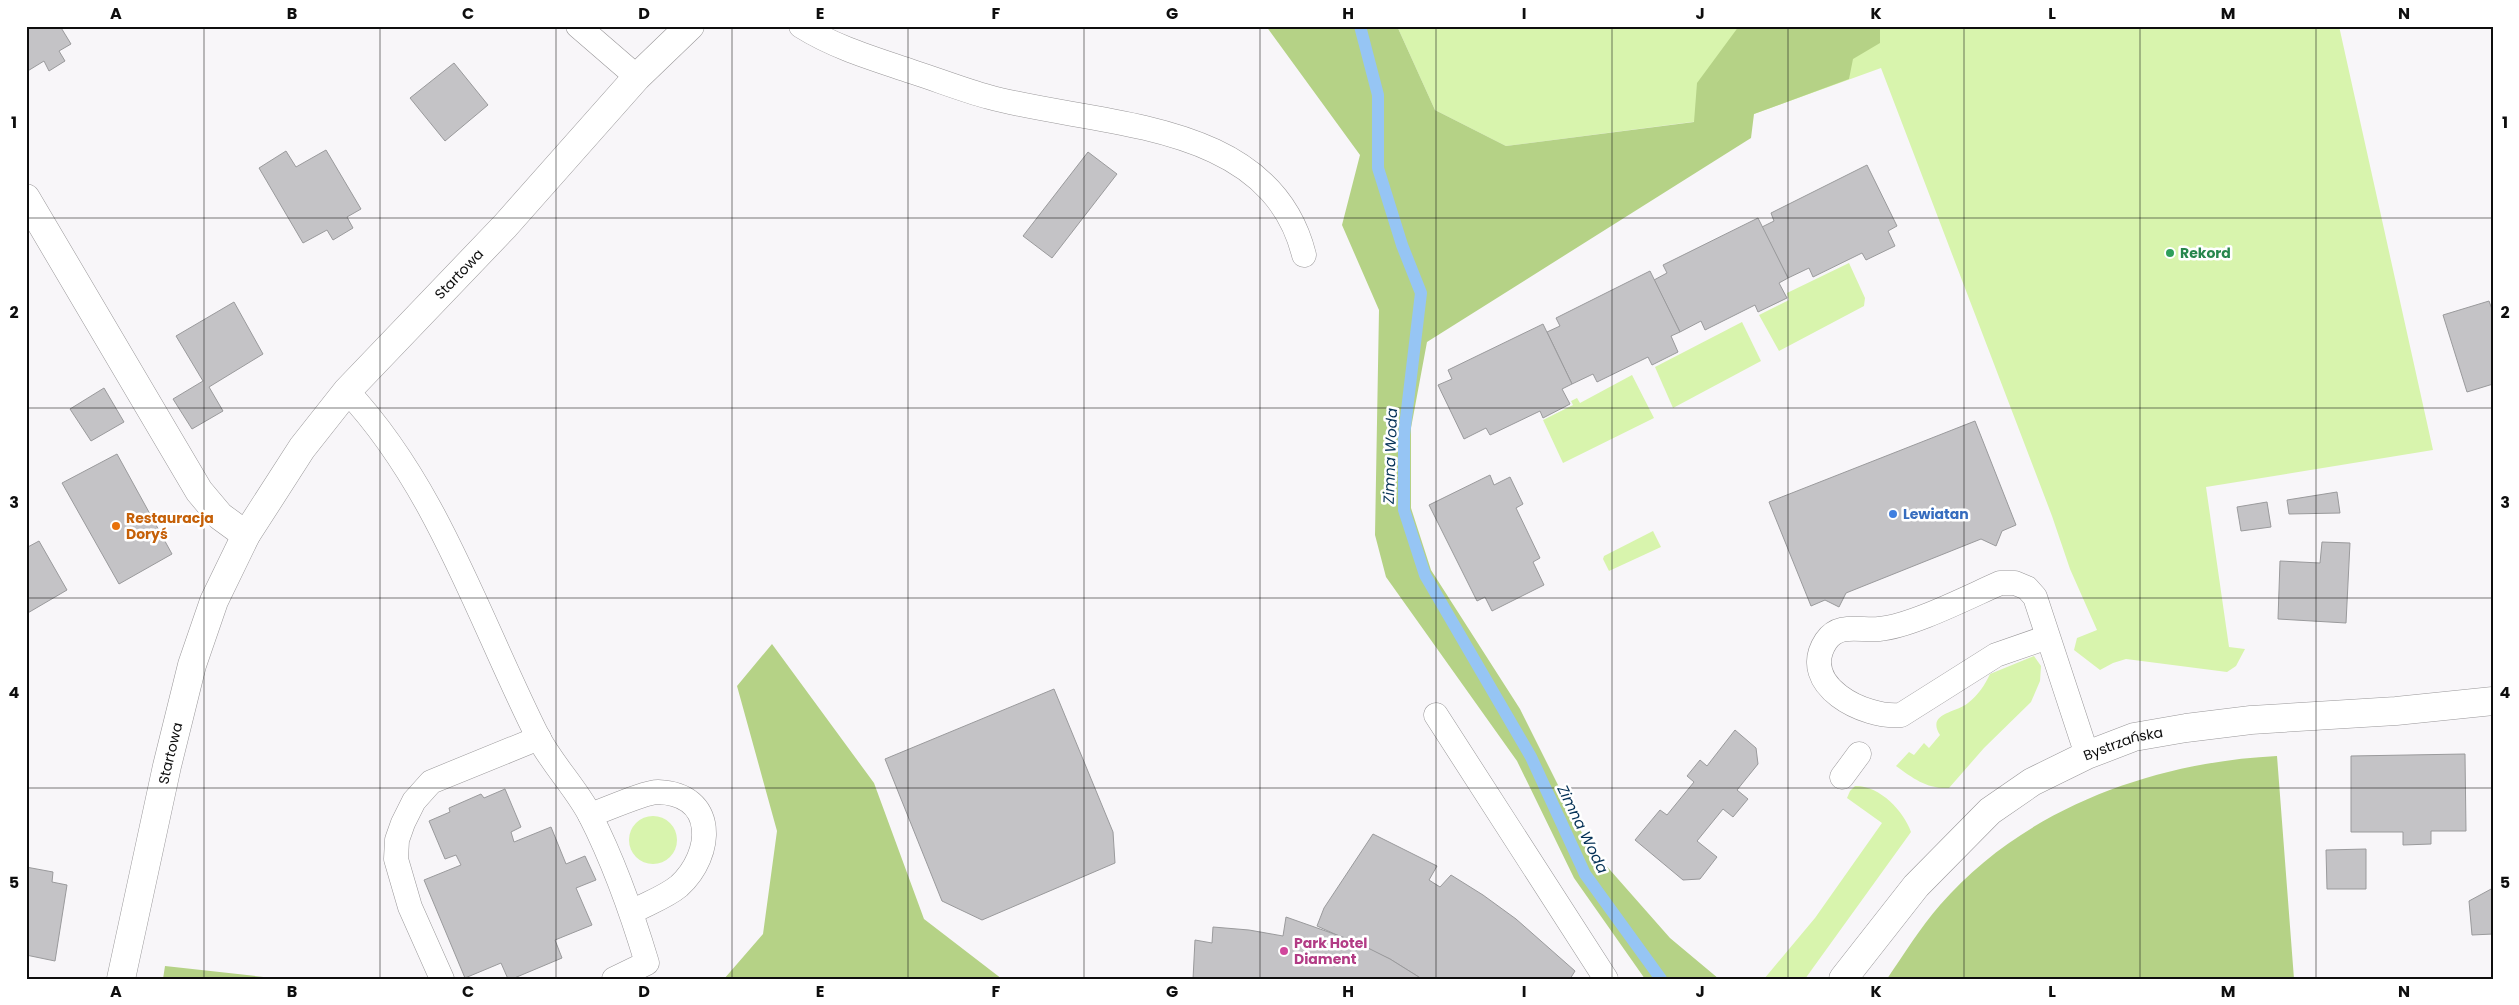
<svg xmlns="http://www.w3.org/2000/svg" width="2519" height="1005" font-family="Poppins,sans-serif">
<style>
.green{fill:#d8f4ad}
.forest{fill:#b5d286}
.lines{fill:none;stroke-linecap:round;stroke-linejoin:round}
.stream{stroke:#96c5f4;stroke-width:12}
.building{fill:#c4c3c6;stroke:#9a9a9c}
.service-casing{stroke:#999799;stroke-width:25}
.minor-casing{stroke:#999799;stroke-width:29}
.tertiary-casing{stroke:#999799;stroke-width:29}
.service{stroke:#fff;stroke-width:24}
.minor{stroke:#fff;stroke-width:28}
.tertiary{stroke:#fff;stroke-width:28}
.grid{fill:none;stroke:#0e0e0e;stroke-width:1;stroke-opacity:0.55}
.leisure-dot{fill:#2e9e5b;stroke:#fff;stroke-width:2}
.shop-dot{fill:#3f7fe0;stroke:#fff;stroke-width:2}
.food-dot{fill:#e8710a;stroke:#fff;stroke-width:2}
.hotel-dot{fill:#d1479c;stroke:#fff;stroke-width:2}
.labels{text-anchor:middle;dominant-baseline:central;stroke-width:5;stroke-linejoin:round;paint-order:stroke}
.leisure-label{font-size:14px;font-weight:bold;fill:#27864d;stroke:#fff;text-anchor:start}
.street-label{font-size:14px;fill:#0e0e0e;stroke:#fff}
.shop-label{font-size:14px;font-weight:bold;fill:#366cbe;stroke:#fff;text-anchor:start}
.food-label{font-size:14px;font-weight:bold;fill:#c56008;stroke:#fff;text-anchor:start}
.hotel-label{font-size:14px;font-weight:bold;fill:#b23c85;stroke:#fff;text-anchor:start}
.water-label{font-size:15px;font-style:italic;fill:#043156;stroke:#fff}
.neatline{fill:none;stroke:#0e0e0e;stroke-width:2}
.grid-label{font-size:16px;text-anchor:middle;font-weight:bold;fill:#0e0e0e}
</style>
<rect width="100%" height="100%" fill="#f8f6f9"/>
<!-- green -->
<g class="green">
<polygon points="1397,26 2339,26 2433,450 2206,487 2229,647 2245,649 2236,666 2227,672 2126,659 2113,663 2100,670 2074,650 2077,638 2097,630 2070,569 2052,516 1881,68 1754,114 1506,146 1435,110"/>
<polygon points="1849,263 1865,298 1864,306 1779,351 1759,315 1789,300 1787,293"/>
<polygon points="1742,322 1761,361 1673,408 1655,367"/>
<polygon points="1632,375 1654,418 1563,463 1543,420 1573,405 1571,401 1577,398 1580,403"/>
<polygon points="1653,531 1661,547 1609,571 1603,559 1604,556"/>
<path d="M2034,656L2041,666L2040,681L2031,702L1984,748L1949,788C1927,789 1914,779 1896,766L1909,752L1914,755L1924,743L1929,748L1940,735C1926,713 1956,713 1968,703C1978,695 1985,685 1990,674Z"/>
<path d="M1855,786C1879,785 1904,811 1911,832L1805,979H1764L1815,918L1882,823L1847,798L1850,791Z"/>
<circle cx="653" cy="840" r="24"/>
</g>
<!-- forest -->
<g class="forest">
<polygon points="1266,26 1397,26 1435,110 1506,146 1694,122 1697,83 1739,26 1885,26 1880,29 1880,43 1853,59 1849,79 1754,114 1751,138 1427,342 1411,428 1411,508 1431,570 1520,709 1588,845 1670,938 1719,979 1645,979 1574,878 1517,761 1386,577 1375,535 1379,310 1342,225 1360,155"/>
<polygon points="772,644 874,783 924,919 1002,979 724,979 763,934 777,831 737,686"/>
<path d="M2277,756L2294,979H1887C1904,954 1920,928 1940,905C2023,809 2153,762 2277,756Z"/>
<polygon points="165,966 282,979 163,979"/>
</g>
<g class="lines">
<!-- stream -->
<polyline class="stream" points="1360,26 1378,95 1378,168 1402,245 1421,293 1404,435 1404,510 1425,575 1531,757 1585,874 1661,979"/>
</g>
<!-- building -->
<g class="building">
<polygon points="26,26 60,26 71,44 59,51 65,61 49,71 44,61 26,72"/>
<polygon points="454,63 488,105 445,141 410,98"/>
<polygon points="326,150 361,209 347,217 353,228 333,240 327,230 303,243 259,168 286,151 296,167"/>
<polygon points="1088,152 1117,174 1052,258 1023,236"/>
<polygon points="1867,165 1897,226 1888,231 1895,246 1866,260 1862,253 1813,277 1809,268 1788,278 1762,227 1774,221 1771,213"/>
<polygon points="1758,218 1788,278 1779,283 1787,298 1758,312 1755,305 1705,330 1701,321 1680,332 1654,280 1667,273 1663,265"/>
<polygon points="1650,271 1680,332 1671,336 1678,352 1652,365 1648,357 1597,382 1593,374 1572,384 1547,332 1560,326 1556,318"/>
<polygon points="2489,301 2493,312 2493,384 2467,392 2443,315"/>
<polygon points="234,302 263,354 209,387 223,411 192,429 173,399 203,381 176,336"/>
<polygon points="1543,324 1572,384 1562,389 1570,404 1543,418 1540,411 1490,435 1486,428 1464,439 1438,385 1452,379 1448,370"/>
<polygon points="104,388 124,422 91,441 70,409"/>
<polygon points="1975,421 2016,525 2002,531 1996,546 1981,539 1846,593 1839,607 1825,600 1811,606 1769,502"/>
<polygon points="117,454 172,554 119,584 62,483"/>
<polygon points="1490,475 1494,485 1510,477 1523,504 1516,508 1540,558 1533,562 1544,585 1492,611 1485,597 1477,601 1429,505"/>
<polygon points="2337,492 2340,513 2289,514 2287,500"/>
<polygon points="2267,502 2271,527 2241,531 2237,507"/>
<polygon points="39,541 67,590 26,614 26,548"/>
<polygon points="2322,542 2350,543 2346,623 2278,619 2280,561 2320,563"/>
<polygon points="1054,689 1113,832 1115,863 982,920 942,901 885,759"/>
<polygon points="1735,730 1756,748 1758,764 1737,790 1748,799 1733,817 1723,809 1697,841 1717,857 1700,879 1683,880 1635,840 1660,810 1667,815 1694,782 1687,776 1700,760 1707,766"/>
<polygon points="2465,754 2466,831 2431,831 2431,844 2403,845 2403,832 2351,832 2351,756"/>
<polygon points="505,789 521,827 511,832 514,842 551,827 566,864 585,856 596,880 576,888 592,925 555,940 562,958 512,979 508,979 501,963 465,978 424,880 461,865 456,855 445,859 429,821 450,812 449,808 481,794 484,798"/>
<polygon points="1373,834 1437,866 1429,880 1440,887 1451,875 1483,895 1516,919 1575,971 1570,979 1422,979 1390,959 1317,926 1324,908"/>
<polygon points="2366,849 2366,889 2327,889 2326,850"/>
<polygon points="26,867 53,872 52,882 67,885 55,961 26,955"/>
<polygon points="2493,888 2493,934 2472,935 2469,901"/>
<polygon points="1286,917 1354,941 1390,959 1422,979 1193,979 1195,940 1212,943 1213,927 1249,930 1283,936"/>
</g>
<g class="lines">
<defs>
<g id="service">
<polyline points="578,26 637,77"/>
<path d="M801,26C836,48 875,59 913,72C938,80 963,90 989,97C1098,127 1270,118 1304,255"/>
<path d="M347,391C438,488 479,620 538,737C552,764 576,788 590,815C614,862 632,913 647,963L614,979"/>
<path d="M2048,637L1996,655L1901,715C1865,719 1797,685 1826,641C1839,622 1861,631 1879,629C1912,626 1968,597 2000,583H2015L2027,588L2035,597L2087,755"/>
<polyline points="1436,715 1606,979"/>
<polyline points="1842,777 1859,754"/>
<path d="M590,815C605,810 645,792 658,792C717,794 714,854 679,886C666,897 646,904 632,912"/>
<polyline points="442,979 410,907 396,859 397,840 403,823 414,801 431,782 539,738"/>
</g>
<g id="minor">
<polyline points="26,198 199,491 220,516 246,535"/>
<path id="s1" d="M121,979L167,766L192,665L214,601L246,535L302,448L347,391L505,226L637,77L690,26"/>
</g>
<g id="tertiary">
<path id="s2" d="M1843,979L1916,886L1990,811L2032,782L2087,755L2134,737L2186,728L2251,720L2396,711L2493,701"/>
</g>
</defs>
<!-- service casing -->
<use href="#service" class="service-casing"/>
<!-- minor casing -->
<use href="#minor" class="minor-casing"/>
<!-- tertiary casing -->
<use href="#tertiary" class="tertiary-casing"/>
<!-- service -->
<use href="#service" class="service"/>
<!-- minor -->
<use href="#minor" class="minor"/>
<!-- tertiary -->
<use href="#tertiary" class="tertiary"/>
</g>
<!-- grid -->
<path class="grid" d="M204,26V979M380,26V979M556,26V979M732,26V979M908,26V979M1084,26V979M1260,26V979M1436,26V979M1612,26V979M1788,26V979M1964,26V979M2140,26V979M2316,26V979M26,218H2493M26,408H2493M26,598H2493M26,788H2493"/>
<!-- markers -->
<circle class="leisure-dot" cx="2170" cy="253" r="5"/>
<circle class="shop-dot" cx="1893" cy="514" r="5"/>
<circle class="food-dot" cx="116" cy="526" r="5"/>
<circle class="hotel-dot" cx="1284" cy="951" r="5"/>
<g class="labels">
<!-- leisure labels -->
<g class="leisure-label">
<text x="2180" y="253">Rekord</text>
</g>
<!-- street labels -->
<g class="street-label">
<text stroke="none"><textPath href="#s1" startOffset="801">Startowa</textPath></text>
<text stroke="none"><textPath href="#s2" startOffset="374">Bystrzańska</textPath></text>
<text stroke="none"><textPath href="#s1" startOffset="231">Startowa</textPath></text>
</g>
<!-- shop labels -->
<g class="shop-label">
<text x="1903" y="514">Lewiatan</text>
</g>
<!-- food labels -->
<g class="food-label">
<text x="126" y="518">Restauracja<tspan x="126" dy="16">Doryś</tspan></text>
</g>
<!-- hotel labels -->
<g class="hotel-label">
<text x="1294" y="943">Park Hotel<tspan x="1294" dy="16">Diament</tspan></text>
</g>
<!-- water labels -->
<g class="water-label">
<text transform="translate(1390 456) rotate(-88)">Zimna Woda</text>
<text transform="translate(1583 829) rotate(64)">Zimna Woda</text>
</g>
</g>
<!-- border -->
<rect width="2519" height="1005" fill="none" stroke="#ffffff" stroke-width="55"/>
<rect x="28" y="28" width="2464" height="950" class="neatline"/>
<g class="grid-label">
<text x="116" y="19">A</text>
<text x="292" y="19">B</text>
<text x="468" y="19">C</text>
<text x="644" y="19">D</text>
<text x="820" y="19">E</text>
<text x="996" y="19">F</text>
<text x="1172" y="19">G</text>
<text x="1348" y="19">H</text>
<text x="1524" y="19">I</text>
<text x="1700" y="19">J</text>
<text x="1876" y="19">K</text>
<text x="2052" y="19">L</text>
<text x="2228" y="19">M</text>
<text x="2404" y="19">N</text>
<text x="14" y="128">1</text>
<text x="2505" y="128">1</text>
<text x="14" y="318">2</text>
<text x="2505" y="318">2</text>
<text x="14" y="508">3</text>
<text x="2505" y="508">3</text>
<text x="14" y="698">4</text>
<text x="2505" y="698">4</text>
<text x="14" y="888">5</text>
<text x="2505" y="888">5</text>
<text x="116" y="997">A</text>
<text x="292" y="997">B</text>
<text x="468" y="997">C</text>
<text x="644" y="997">D</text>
<text x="820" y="997">E</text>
<text x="996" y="997">F</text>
<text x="1172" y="997">G</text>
<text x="1348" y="997">H</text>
<text x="1524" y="997">I</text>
<text x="1700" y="997">J</text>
<text x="1876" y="997">K</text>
<text x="2052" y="997">L</text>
<text x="2228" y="997">M</text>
<text x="2404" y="997">N</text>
</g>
</svg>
